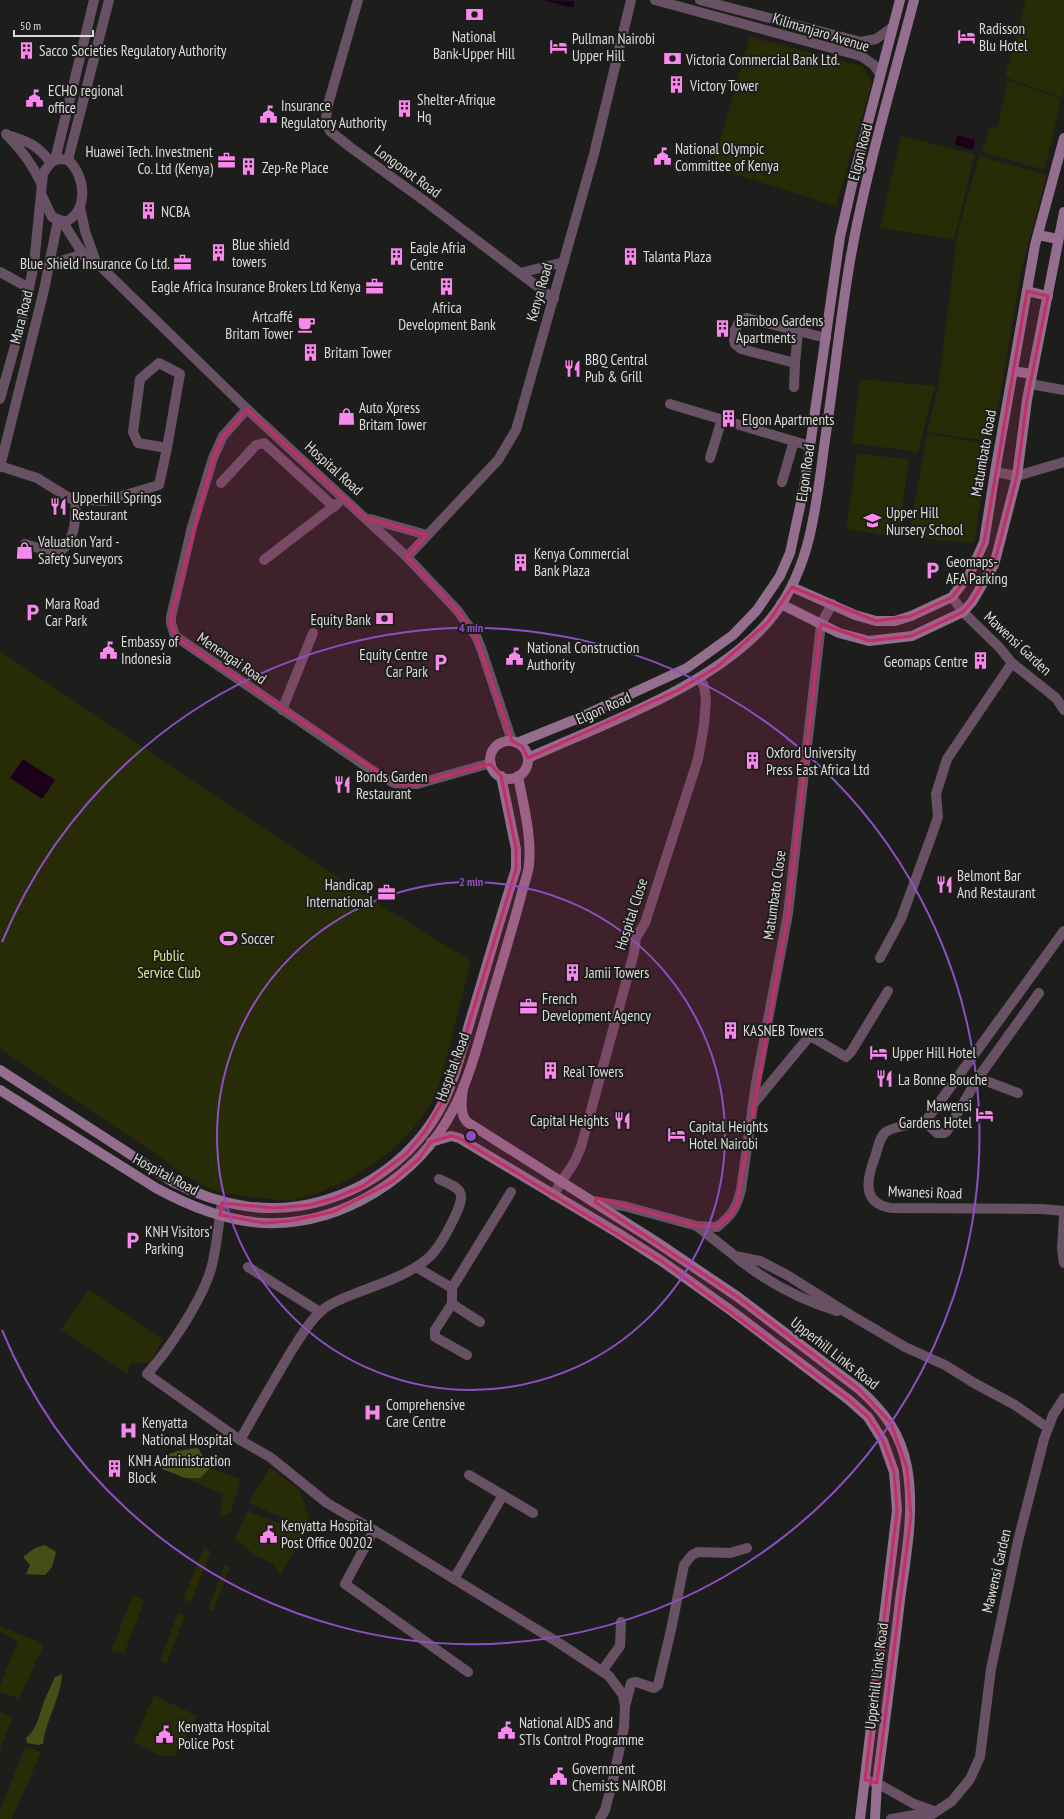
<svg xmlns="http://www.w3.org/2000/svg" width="1064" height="1819" font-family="'PT Sans Narrow',sans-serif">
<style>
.green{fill:#272c06}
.forest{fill:#464e18}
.water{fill:#1c001a}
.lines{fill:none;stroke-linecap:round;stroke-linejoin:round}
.street{stroke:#685165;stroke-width:10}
.secondary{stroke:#936e8e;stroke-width:10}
.marked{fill:#c52c68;fill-opacity:0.2;stroke:#c52c68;stroke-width:3;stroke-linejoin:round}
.ring{fill:none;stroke:#8e4fc5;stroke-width:2}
.labels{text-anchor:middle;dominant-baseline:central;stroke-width:4;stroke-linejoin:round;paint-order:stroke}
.poi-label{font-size:15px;fill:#dcdcdb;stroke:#1d1e1b;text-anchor:start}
.street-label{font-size:15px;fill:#dcdcdb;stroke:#1d1e1b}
.park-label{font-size:15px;fill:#d9ea86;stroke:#1d1e1b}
.centre{fill:#8e4fc5;stroke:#1d1e1b;stroke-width:2}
.ring-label{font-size:12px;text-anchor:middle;font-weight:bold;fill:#8e4fc5;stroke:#1d1e1b;stroke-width:4;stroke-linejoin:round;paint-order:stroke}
</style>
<rect width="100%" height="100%" fill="#1d1e1b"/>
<!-- green -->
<g class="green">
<polygon points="1026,0 1064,0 1064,89 1062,98 1005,77"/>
<polygon points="750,37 863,66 872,83 836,206 712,167"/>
<polygon points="1008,80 1061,99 1045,170 982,152 990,126 997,128"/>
<polygon points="901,136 975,154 954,239 880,228"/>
<polygon points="979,156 1047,175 1022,267 992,442 927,432 939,383 958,231"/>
<polygon points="860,379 935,386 918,452 852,443"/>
<polygon points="927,433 989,445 974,543 909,537"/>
<polygon points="857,454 909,459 898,537 846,529"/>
<path d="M0,651L369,898L471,961C464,991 456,1021 448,1051C444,1067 440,1086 432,1101C403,1152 347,1189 290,1200C280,1201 235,1195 224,1193C197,1187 168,1162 145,1147C96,1114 47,1083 0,1048Z"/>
<polygon points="89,1289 163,1339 150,1363 130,1363 128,1375 61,1329"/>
<polygon points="270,1467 300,1490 310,1523 281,1575 272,1563 255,1555 235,1539 247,1511 287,1526 290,1521 249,1503"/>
<polygon points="210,1468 241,1479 230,1514 219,1516 223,1494 185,1478 200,1478"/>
<polygon points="204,1548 211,1551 191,1602 183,1599"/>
<polygon points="225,1565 230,1567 213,1611 208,1609"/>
<polygon points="133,1595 144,1600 124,1654 111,1650"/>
<polygon points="178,1613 185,1616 167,1663 161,1661 161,1658"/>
<polygon points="0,1626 44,1644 19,1699 0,1692 0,1685 18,1641 0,1632"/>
<polygon points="154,1695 197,1716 175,1756 161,1756 134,1742"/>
<polygon points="0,1712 13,1717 0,1749"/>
<polygon points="25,1746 41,1752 12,1819 0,1819 0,1811"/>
</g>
<!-- forest -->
<g class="forest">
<polygon points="198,1448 210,1468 200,1478 185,1478 162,1469 164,1456 177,1451"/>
<polygon points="45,1545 56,1552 52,1567 45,1575 26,1574 30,1565 23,1557 35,1548"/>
<path d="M62,1674C61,1698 46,1719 43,1744L38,1745L27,1743L26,1738C37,1729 39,1716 43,1704C47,1694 51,1686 55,1677Z"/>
</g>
<!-- water -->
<g class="water">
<polygon points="542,0 575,1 573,8"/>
<polygon points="957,135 975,140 973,150 955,145"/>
<polygon points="23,759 55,780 42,799 10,778"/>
</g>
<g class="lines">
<!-- street -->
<g class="street">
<polyline points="358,0 327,108 326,122 330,131 350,147 426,202 554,299"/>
<polyline points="655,0 861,56 874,65 880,74"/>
<polyline points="700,0 861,42 876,39 893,27"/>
<path d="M6,134C21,149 32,163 41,183"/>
<path d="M7,135C26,140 39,146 50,162"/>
<polyline points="55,160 94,0"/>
<polyline points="68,160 109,0"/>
<polyline points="80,207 85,231 96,262"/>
<polyline points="62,221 83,254 96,262 247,409 407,557 457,610 476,636 481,648 512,741"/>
<polyline points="48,268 58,262 83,254"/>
<polyline points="0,272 29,288"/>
<polyline points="520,273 564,262"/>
<polyline points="798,332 795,363 741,349 735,344 733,334 740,320 747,318 826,338"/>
<polyline points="1030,384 1064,390"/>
<polyline points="794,387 795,363"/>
<path d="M0,399L22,321L34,264L43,174C50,162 54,157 68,160C86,176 89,211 65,222L52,217L42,196"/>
<polyline points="670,404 810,446"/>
<polyline points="247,409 223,436 213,458 192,527 171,617 171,623 175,636 376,773 394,783 417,784 491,763"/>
<polyline points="710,458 722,419"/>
<polyline points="0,466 37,478 71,499 105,501 159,485 167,448 138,443 133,432 140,379 159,363 180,374 167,448"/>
<polyline points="0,467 44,290 58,220"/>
<polyline points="995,472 1017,476 1064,462"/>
<polyline points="782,482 794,441"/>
<polyline points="221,483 256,445 264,443 334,507"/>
<polyline points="370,519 427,535"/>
<path d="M25,544L48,551H61C77,536 75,519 76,499"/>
<polyline points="407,557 498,460 516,430 594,154 631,0"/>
<polyline points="264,560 338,503"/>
<polyline points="952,597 963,612 1000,648 1012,663 1056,698 1064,710"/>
<polyline points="282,710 313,633"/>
<polyline points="880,958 901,919 930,840 938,817 936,794 947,759 1012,663"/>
<polyline points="978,1078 1018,1093"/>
<polyline points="754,1103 808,1038 812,1037 846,1057 851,1052 888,991"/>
<path d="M925,1122C916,1124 893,1126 886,1132C880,1136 878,1147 876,1154C868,1175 859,1203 891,1208L1042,1209L1064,1211"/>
<polyline points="925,1122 1064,931"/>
<polyline points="925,1122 937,1133 944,1133 947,1131 978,1078 1039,993"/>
<polyline points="553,1195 575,1161 581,1147 634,953 636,938 645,923 698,759 704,725 706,699 704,686 699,678"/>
<path d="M592,1201L624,1206L697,1226L717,1227C732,1215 736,1209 741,1190L756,1083L788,914L821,624L832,604"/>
<path d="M222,1203C218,1225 217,1248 211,1269C202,1300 169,1350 147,1374L240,1440L270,1457L327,1503L389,1539L559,1643L609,1676L623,1695L625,1706L624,1727L614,1776L605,1810L600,1819"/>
<polyline points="1064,1216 1062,1249 1064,1263"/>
<polyline points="697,1226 735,1256 760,1261 787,1275 849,1314 905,1347 945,1365 974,1383 1015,1405 1048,1428"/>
<path d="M737,1258C767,1282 801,1300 837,1311"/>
<polyline points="248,1267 320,1312"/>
<polyline points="416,1267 452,1288 452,1304 480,1322"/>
<polyline points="452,1288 511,1192"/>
<polyline points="452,1304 435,1330 435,1337 467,1355"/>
<path d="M240,1440C257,1410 274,1380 292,1350C300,1338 308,1323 319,1313C329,1303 346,1297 359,1292C380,1284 410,1274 427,1259C438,1250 449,1229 455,1216C467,1191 461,1189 439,1179"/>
<polyline points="469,1475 533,1513"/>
<polyline points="374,1530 345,1584 468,1672"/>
<polyline points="454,1579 503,1495"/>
<polyline points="602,1671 620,1646 621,1622"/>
<polyline points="626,1703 631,1683 636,1682 654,1688 658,1685 671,1630 684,1565 692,1555 698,1552 730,1553 747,1548"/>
<polyline points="865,1780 877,1783 914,1804 934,1811"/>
<polyline points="891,1819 932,1812"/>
<polyline points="925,1819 952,1801 970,1779 980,1757 991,1669 1018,1541 1044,1439 1053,1415 1064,1398"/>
</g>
<!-- secondary -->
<g class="secondary">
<polyline points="1038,235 1058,239"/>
<polyline points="1027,291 1048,296"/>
<polyline points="1013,371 1032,374"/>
<polyline points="792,587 855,615 876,621 895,621 911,616 952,597 969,575 984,542 995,472 1035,245 1064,138"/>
<polyline points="781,604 839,633 869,641 912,636 963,612 972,602 994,565 1017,476 1027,400 1064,212"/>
<circle cx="509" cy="760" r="19"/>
<polyline points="517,743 574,720 687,668 733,635 757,610 780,576 790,553 804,488 840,237 855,172 900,0"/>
<path d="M528,758C606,723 711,687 768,622C812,571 816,504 825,440C834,380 840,320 850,261C865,174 892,85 914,0"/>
<path d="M0,1070L173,1182C219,1206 271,1216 322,1201C378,1185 425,1146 448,1092C459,1066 465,1036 474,1008C488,962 501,915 516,869V849L501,776"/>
<path d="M463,1087C462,1099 459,1113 467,1122L655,1241L738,1297L859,1389C884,1411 901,1434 907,1467C915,1511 906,1556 900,1600C893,1661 885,1722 877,1783L875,1819"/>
<path d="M0,1090L156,1188C189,1206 226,1221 264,1223C342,1226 419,1177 454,1108C471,1075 481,1032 492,996C502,962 513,927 522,892C524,884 528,874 529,865C532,836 523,804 518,776"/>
<polyline points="431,1142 451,1136 459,1138 618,1233 663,1262 733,1312 849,1400 868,1417 883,1441 894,1472 897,1510 860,1819"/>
</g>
</g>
<!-- marked area -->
<path class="marked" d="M1027,291L1048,296L1027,400L1017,476L994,565L972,602L963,612L912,636L869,641L821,624L788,914L737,1204L731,1215L717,1227L697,1226L597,1198L595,1202L738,1297L859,1389L891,1423L907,1468L911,1516L877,1783L865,1780L897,1510L894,1472L883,1441L868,1417L849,1400L663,1262L459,1138L451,1136L431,1142L419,1159L392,1182L333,1212L290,1221L264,1223L220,1215L222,1203L274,1208L309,1205L334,1198L363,1186L406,1154L425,1131L448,1092L516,869V849L501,776L490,764L417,784L394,783L181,641L172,630L171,617L213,458L223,436L247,409L366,518L427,535L407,557L457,610L476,636L512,741L522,746L528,758L678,690L717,667L768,622L792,587L876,621L911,616L952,597L969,575L984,542Z"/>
<!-- distance rings -->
<g class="ring">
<circle cx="471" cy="1136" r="254"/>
<path d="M2 942A508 508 0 1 1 2 1330"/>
</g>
<!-- icons -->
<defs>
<symbol id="bank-bare" viewBox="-9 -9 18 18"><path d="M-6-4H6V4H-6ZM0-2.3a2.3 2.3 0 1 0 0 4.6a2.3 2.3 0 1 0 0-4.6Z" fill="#f788ec" stroke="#1d1e1b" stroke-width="2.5" paint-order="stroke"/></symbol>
<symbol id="hotel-bare" viewBox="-9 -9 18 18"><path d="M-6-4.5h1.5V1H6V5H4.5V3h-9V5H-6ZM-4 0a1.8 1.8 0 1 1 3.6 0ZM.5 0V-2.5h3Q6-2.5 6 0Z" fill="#f788ec" stroke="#1d1e1b" stroke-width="2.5" paint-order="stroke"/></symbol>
<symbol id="building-bare" viewBox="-9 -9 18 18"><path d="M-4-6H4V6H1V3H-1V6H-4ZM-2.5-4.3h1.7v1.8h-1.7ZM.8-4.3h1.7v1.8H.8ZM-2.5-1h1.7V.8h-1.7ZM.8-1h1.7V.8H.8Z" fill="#f788ec" stroke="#1d1e1b" stroke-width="2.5" paint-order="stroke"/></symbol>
<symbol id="civic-bare" viewBox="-9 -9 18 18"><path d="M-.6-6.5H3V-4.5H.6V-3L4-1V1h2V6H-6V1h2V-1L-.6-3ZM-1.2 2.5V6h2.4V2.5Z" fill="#f788ec" stroke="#1d1e1b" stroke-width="2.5" paint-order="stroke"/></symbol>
<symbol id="office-bare" viewBox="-9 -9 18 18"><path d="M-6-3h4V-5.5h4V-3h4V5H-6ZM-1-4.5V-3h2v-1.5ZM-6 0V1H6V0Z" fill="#f788ec" stroke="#1d1e1b" stroke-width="2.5" paint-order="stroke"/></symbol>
<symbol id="cafe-bare" viewBox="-9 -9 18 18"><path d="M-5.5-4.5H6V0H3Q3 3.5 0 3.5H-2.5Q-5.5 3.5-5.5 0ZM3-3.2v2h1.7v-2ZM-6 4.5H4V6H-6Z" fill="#f788ec" stroke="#1d1e1b" stroke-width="2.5" paint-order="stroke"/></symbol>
<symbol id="restaurant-bare" viewBox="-9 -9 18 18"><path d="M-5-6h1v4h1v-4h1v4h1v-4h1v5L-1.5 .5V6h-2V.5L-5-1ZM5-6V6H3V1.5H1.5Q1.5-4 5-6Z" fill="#f788ec" stroke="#1d1e1b" stroke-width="2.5" paint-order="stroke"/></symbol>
<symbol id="shop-bare" viewBox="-9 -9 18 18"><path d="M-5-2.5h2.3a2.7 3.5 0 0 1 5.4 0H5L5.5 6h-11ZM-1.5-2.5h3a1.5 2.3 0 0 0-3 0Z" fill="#f788ec" stroke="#1d1e1b" stroke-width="2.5" paint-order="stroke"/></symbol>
<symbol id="school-bare" viewBox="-9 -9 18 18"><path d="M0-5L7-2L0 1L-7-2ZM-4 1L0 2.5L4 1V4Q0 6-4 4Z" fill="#f788ec" stroke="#1d1e1b" stroke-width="2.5" paint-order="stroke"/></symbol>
<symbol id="parking-bare" viewBox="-9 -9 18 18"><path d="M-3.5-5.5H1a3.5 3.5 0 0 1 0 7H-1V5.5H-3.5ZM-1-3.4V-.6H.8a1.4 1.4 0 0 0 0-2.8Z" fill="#f788ec" stroke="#1d1e1b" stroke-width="2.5" paint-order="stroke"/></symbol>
<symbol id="stadium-bare" viewBox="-9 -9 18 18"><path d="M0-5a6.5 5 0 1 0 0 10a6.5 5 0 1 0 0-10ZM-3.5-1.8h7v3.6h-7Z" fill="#f788ec" stroke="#1d1e1b" stroke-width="2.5" paint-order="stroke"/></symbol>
<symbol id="hospital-bare" viewBox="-9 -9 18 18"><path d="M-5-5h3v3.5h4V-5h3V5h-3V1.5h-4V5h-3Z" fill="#f788ec" stroke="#1d1e1b" stroke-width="2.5" paint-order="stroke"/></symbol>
</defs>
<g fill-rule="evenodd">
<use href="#bank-bare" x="462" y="2" width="25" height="25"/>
<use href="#hotel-bare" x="954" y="24" width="25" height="25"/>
<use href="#hotel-bare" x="546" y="34" width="25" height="25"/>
<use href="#building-bare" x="14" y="38" width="25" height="25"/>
<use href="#bank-bare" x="660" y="46" width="25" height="25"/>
<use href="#building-bare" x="664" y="72" width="25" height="25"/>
<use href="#civic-bare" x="22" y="86" width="25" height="25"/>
<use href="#building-bare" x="392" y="96" width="25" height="25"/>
<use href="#civic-bare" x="256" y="102" width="25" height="25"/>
<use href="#civic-bare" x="650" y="144" width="25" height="25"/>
<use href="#office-bare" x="214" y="148" width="25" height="25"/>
<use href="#building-bare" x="236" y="154" width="25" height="25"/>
<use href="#building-bare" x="136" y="198" width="25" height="25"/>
<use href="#building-bare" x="206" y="240" width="25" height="25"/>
<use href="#building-bare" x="384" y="244" width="25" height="25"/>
<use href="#building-bare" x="618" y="244" width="25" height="25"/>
<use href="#office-bare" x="170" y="250" width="25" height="25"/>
<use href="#office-bare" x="362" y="274" width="25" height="25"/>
<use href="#building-bare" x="434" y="274" width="25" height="25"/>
<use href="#cafe-bare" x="294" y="312" width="25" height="25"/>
<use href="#building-bare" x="710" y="316" width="25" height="25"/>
<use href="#building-bare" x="298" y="340" width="25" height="25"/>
<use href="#restaurant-bare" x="560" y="356" width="25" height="25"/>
<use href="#shop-bare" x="334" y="404" width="25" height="25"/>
<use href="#building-bare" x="716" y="406" width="25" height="25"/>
<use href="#restaurant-bare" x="46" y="494" width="25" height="25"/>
<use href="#school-bare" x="860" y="508" width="25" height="25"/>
<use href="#shop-bare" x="12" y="538" width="25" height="25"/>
<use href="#building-bare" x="508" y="550" width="25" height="25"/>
<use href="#parking-bare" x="920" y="558" width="25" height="25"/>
<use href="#parking-bare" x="20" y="600" width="25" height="25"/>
<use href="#bank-bare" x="372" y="606" width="25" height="25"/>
<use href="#civic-bare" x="96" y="638" width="25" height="25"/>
<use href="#civic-bare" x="502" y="644" width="25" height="25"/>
<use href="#building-bare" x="968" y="648" width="25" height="25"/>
<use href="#parking-bare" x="428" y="650" width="25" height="25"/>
<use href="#building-bare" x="740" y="748" width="25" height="25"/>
<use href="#restaurant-bare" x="330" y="772" width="25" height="25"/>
<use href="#restaurant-bare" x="932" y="872" width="25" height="25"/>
<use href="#office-bare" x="374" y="880" width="25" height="25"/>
<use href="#stadium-bare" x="216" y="926" width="25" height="25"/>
<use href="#building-bare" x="560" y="960" width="25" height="25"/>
<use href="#office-bare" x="516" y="994" width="25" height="25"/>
<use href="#building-bare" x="718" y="1018" width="25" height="25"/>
<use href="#hotel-bare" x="866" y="1040" width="25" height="25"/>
<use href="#building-bare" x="538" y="1058" width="25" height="25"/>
<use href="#restaurant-bare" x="872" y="1066" width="25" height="25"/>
<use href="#hotel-bare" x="972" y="1102" width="25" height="25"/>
<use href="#restaurant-bare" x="610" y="1108" width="25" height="25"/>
<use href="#hotel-bare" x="664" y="1122" width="25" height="25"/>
<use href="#parking-bare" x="120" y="1228" width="25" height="25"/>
<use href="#hospital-bare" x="360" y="1400" width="25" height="25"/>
<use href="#hospital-bare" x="116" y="1418" width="25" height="25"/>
<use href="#building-bare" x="102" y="1456" width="25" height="25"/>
<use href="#civic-bare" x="256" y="1522" width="25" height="25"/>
<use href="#civic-bare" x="494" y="1718" width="25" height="25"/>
<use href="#civic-bare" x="152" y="1722" width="25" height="25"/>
<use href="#civic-bare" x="546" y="1764" width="25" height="25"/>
</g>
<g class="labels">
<!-- poi labels -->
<g class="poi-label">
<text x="979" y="28">Radisson<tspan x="979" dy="17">Blu Hotel</tspan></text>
<text x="474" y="36" text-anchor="middle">National<tspan x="474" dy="17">Bank-Upper Hill</tspan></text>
<text x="572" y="38">Pullman Nairobi<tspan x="572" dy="17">Upper Hill</tspan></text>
<text x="39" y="50">Sacco Societies Regulatory Authority</text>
<text x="686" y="59">Victoria Commercial Bank Ltd.</text>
<text x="690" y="85">Victory Tower</text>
<text x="48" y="90">ECHO regional<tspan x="48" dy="17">office</tspan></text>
<text x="417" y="99">Shelter-Afrique<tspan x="417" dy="17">Hq</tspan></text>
<text x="281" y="105">Insurance<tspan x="281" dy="17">Regulatory Authority</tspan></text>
<text x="675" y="148">National Olympic<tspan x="675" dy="17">Committee of Kenya</tspan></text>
<text x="213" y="151" text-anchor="end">Huawei Tech. Investment<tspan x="213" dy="17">Co. Ltd (Kenya)</tspan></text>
<text x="262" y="167">Zep-Re Place</text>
<text x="161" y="211">NCBA</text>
<text x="232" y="244">Blue shield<tspan x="232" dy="17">towers</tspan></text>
<text x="410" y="247">Eagle Afria<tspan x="410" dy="17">Centre</tspan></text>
<text x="643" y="256">Talanta Plaza</text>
<text x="170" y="263" text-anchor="end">Blue Shield Insurance Co Ltd.</text>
<text x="361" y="286" text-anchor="end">Eagle Africa Insurance Brokers Ltd Kenya</text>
<text x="447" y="307" text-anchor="middle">Africa<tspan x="447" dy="17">Development Bank</tspan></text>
<text x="293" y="316" text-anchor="end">Artcaffé<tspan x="293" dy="17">Britam Tower</tspan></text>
<text x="736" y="320">Bamboo Gardens<tspan x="736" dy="17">Apartments</tspan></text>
<text x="324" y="352">Britam Tower</text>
<text x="585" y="359">BBQ Central<tspan x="585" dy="17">Pub &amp; Grill</tspan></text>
<text x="359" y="407">Auto Xpress<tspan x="359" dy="17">Britam Tower</tspan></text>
<text x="742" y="419">Elgon Apartments</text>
<text x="72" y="497">Upperhill Springs<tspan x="72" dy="17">Restaurant</tspan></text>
<text x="886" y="512">Upper Hill<tspan x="886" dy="17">Nursery School</tspan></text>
<text x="38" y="541">Valuation Yard -<tspan x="38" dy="17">Safety Surveyors</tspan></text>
<text x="534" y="553">Kenya Commercial<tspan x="534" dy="17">Bank Plaza</tspan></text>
<text x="946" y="561">Geomaps-<tspan x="946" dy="17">AFA Parking</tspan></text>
<text x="45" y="603">Mara Road<tspan x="45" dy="17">Car Park</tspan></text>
<text x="371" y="619" text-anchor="end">Equity Bank</text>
<text x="121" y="641">Embassy of<tspan x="121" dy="17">Indonesia</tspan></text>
<text x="527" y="647">National Construction<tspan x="527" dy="17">Authority</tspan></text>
<text x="428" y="654" text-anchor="end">Equity Centre<tspan x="428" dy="17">Car Park</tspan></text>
<text x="968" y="661" text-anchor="end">Geomaps Centre</text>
<text x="766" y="752">Oxford University<tspan x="766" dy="17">Press East Africa Ltd</tspan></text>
<text x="356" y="776">Bonds Garden<tspan x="356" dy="17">Restaurant</tspan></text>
<text x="957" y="875">Belmont Bar<tspan x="957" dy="17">And Restaurant</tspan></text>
<text x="373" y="884" text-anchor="end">Handicap<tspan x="373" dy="17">International</tspan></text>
<text x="241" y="938">Soccer</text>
<text x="585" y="972">Jamii Towers</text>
<text x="542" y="998">French<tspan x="542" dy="17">Development Agency</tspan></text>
<text x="743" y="1030">KASNEB Towers</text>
<text x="892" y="1052">Upper Hill Hotel</text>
<text x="563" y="1071">Real Towers</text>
<text x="898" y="1079">La Bonne Bouche</text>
<text x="972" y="1105" text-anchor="end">Mawensi<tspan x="972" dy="17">Gardens Hotel</tspan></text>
<text x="609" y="1120" text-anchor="end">Capital Heights</text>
<text x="689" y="1126">Capital Heights<tspan x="689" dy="17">Hotel Nairobi</tspan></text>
<text x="145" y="1231">KNH Visitors'<tspan x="145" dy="17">Parking</tspan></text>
<text x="386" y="1404">Comprehensive<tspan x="386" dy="17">Care Centre</tspan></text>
<text x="142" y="1422">Kenyatta<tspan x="142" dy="17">National Hospital</tspan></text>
<text x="128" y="1460">KNH Administration<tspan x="128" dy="17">Block</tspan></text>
<text x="281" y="1525">Kenyatta Hospital<tspan x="281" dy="17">Post Office 00202</tspan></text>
<text x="519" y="1722">National AIDS and<tspan x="519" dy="17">STIs Control Programme</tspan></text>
<text x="178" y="1726">Kenyatta Hospital<tspan x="178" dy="17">Police Post</tspan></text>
<text x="572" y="1768">Government<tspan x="572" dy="17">Chemists NAIROBI</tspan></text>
</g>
<!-- street labels -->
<g class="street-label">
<text transform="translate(821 32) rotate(17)">Kilimanjaro Avenue</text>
<text transform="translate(860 152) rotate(-76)">Elgon Road</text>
<text transform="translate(408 171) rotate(36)">Longonot Road</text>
<text transform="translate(539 292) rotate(-74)">Kenya Road</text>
<text transform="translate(21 317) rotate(-76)">Mara Road</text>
<text transform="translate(983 453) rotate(-80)">Matumbato Road</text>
<text transform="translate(334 468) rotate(42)">Hospital Road</text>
<text transform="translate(805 473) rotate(-82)">Elgon Road</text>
<text transform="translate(1018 643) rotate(43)">Mawensi Garden</text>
<text transform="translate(232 658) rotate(34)">Menengai Road</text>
<text transform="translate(603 708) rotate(-24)">Elgon Road</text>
<text transform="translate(774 895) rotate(-82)">Matumbato Close</text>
<text transform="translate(631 914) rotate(-72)">Hospital Close</text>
<text transform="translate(452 1067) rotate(-70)">Hospital Road</text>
<text transform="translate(166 1174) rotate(28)">Hospital Road</text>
<text transform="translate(925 1192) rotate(2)">Mwanesi Road</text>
<text transform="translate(835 1353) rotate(38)">Upperhill Links Road</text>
<text transform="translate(996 1571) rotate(-77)">Mawensi Garden</text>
<text transform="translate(876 1676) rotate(-83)">Upperhill Links Road</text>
</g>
<!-- park labels -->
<g class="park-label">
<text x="169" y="955">Public<tspan x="169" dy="17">Service Club</tspan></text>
</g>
</g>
<circle cx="471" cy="1136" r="6" class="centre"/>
<g class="ring-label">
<text x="471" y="632">4 min</text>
<text x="471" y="886">2 min</text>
</g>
<!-- scale -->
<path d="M14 30v6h79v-6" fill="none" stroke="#dcdcdb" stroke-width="2"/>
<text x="20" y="30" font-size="12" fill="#dcdcdb" stroke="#1d1e1b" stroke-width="3" paint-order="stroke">50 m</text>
</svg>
